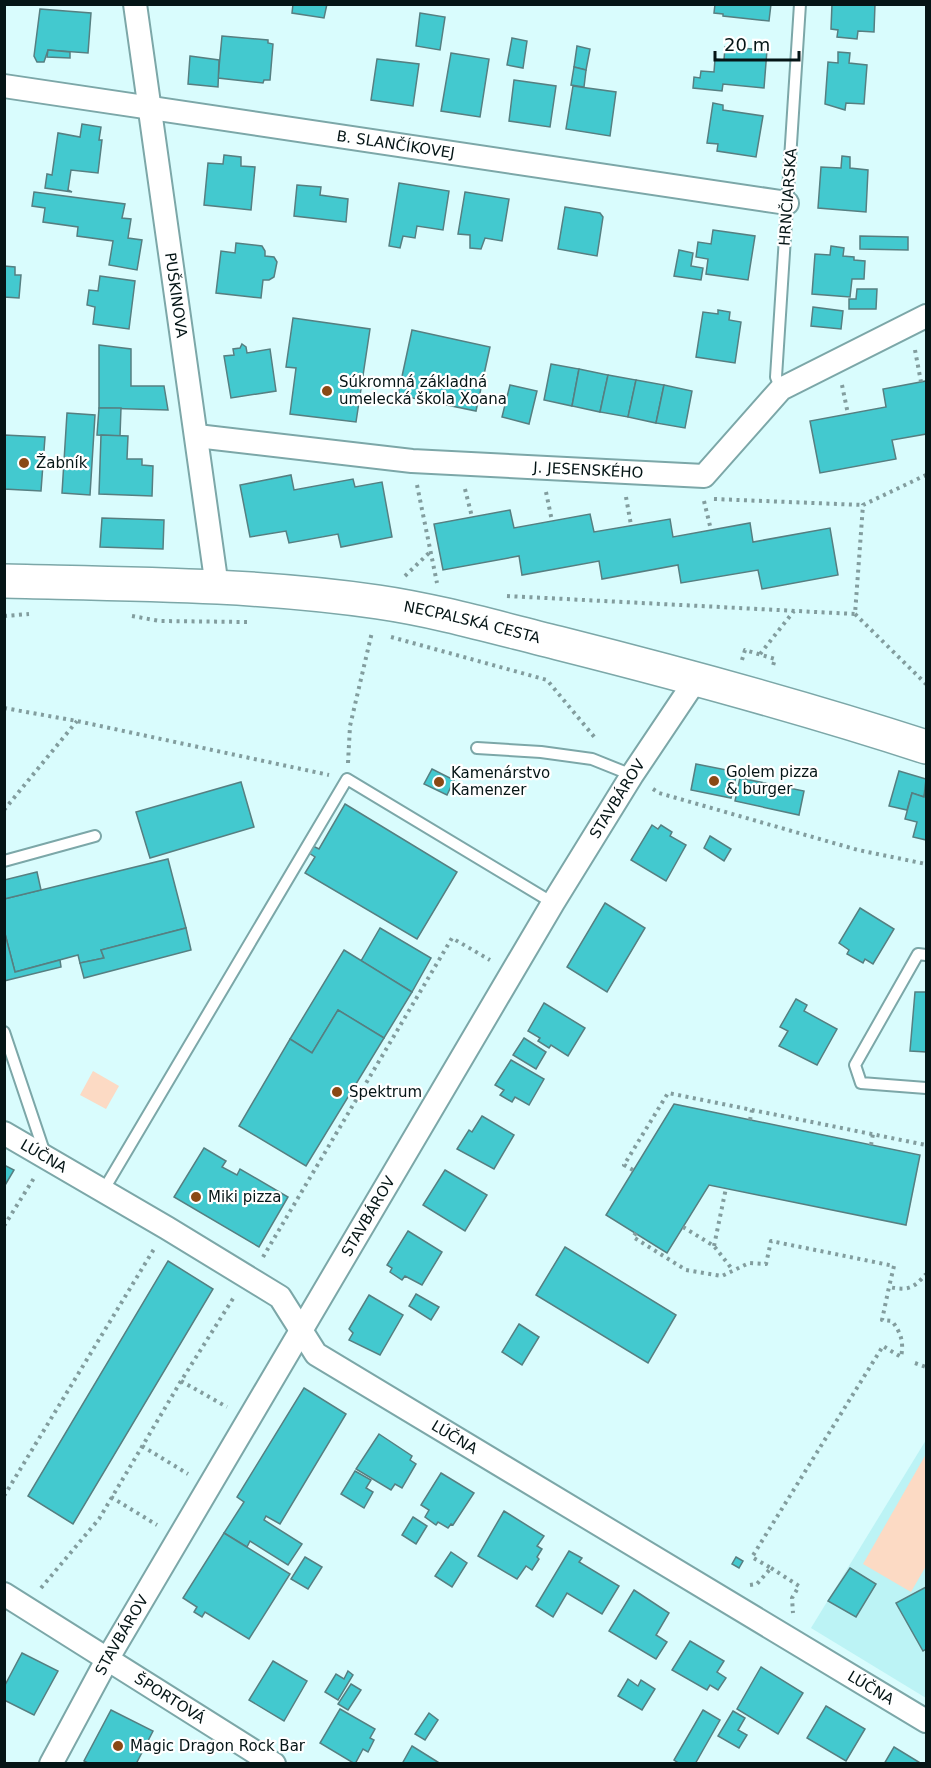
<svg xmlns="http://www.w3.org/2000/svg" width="931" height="1768" font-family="'DejaVu Sans',sans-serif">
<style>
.built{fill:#bcf3f5}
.green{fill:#fcdac4}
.building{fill:#43c9cf;stroke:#567f81;stroke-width:1.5}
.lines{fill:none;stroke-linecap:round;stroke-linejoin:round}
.lane-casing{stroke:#7ca7a8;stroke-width:14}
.street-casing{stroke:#7ca7a8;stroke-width:26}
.primary-casing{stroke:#7ca7a8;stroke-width:36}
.path{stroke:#829d9e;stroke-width:4;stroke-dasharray:3 4.5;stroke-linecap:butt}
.lane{stroke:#fff;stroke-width:10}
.street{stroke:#fff;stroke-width:22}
.primary{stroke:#fff;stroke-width:33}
.poi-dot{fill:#8a4915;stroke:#fff;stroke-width:2}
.labels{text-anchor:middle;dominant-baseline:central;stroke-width:4.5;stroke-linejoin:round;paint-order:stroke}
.street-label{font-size:15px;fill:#051516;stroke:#fff}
.poi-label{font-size:15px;fill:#051516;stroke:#fff;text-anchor:start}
</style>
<rect width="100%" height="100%" fill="#d9fcfd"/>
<!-- built -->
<polygon class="built" points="926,1440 926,1698 811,1628"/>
<!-- green -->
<g class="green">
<polygon points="93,1071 119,1086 106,1109 80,1095"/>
<polygon points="926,1454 926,1566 911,1592 863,1564"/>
</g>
<!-- building -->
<g class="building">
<polygon points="293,4 327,4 324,18 292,13"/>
<polygon points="715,4 771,4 769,21 723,16 723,14 714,13"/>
<polygon points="832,4 875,4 874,32 858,31 857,39 837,37 838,30 831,29"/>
<polygon points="40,9 91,13 88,53 48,50 44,62 37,62 34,56"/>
<polygon points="420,13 445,17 440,50 416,46"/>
<polygon points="222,36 268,40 268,43 273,44 270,80 264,80 263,83 218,78"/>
<polygon points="512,38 527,41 523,68 507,65"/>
<polygon points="577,46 590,49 586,70 574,67"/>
<polygon points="725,47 767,50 764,88 723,84 722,91 693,88 694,77 700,78 701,71 714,72 715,59 724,60"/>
<polygon points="48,50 70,52 70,58 47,57"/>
<polygon points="838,52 850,53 849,63 867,65 864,104 846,103 845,110 825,104 828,62 838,63"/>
<polygon points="451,53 489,59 480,117 441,111"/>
<polygon points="190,56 219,60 218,87 188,84"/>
<polygon points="377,59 419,64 413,106 371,100"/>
<polygon points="574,67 586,70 584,87 571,85"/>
<polygon points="514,80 556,86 550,127 509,121"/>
<polygon points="573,86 616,92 610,136 566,129"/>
<polygon points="713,103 723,105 723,110 763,116 756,157 717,151 718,144 707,143"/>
<polygon points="82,124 101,127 99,140 102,140 98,173 71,170 68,190 72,192 45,188 47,174 52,175 58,133 80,137"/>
<polygon points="224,155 241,157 241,166 255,167 251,210 204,205 208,163 223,164"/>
<polygon points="842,156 850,157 850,168 868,170 866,212 818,208 821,167 841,168"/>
<polygon points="399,183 449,191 443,230 417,226 415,238 403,236 400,248 389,246"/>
<polygon points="297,185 321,187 320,195 348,199 346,222 294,216"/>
<polygon points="34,192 125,204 122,218 131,219 128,238 142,240 137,270 109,265 113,241 77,236 78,227 43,222 45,208 32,206"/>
<polygon points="465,192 509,199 502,241 485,238 481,249 470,248 470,235 458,234"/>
<polygon points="565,207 600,213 603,217 597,256 558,249"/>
<polygon points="713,230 755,236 748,280 706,274 708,259 696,257 698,242 711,244"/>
<polygon points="860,236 908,237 908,250 860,249"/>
<polygon points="236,243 262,246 265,251 265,256 274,257 277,262 274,277 269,280 263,280 261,298 216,293 221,251 235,253"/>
<polygon points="831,246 844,248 843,256 854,257 854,260 865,261 864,279 852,279 850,297 812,294 815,254 830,255"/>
<polygon points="679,250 693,253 691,266 703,268 701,280 674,276"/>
<polygon points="4,266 15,267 15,275 21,275 19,298 4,297"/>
<polygon points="100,276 135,281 129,329 93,324 95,307 87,305 89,290 98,291"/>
<polygon points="857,289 877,289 876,309 849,309 849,299 856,299"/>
<polygon points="813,307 843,311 841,329 811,326"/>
<polygon points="718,310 730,312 729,320 741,322 735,363 696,357 703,312 718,314"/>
<polygon points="293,318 370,329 356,422 290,414 296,368 286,367"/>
<polygon points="412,330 490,347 476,411 398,395"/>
<polygon points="242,344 246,347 247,353 270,349 276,391 231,398 224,356 234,355 233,349 240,348"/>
<polygon points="99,345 131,349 131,386 164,386 168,410 99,408"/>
<polygon points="551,364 579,369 572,406 544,400"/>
<polygon points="579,369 608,375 600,412 572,406"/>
<polygon points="608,375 636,380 628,417 600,412"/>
<polygon points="636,380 664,385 656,423 628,417"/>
<polygon points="926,381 926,434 892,440 896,459 820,473 810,421 886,407 883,389"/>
<polygon points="510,385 537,391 529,424 502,417"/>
<polygon points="664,385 692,391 685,428 656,423"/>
<polygon points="99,408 121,408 120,436 97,435"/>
<polygon points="67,413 95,415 90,495 62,493"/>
<polygon points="4,435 45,437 41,491 4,489"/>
<polygon points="101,435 128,436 127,459 142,459 142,465 153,466 152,496 99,494"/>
<polygon points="291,475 294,490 353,479 355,487 382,482 392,537 341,547 338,534 289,543 286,531 250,537 240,485"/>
<polygon points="510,510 514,528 590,514 594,532 670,519 673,537 750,523 753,542 830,528 838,575 762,589 758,570 681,583 678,565 602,579 599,561 522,575 519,556 443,570 434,524"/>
<polygon points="102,518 164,520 163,549 100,547"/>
<polygon points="696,764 737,772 731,798 691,790"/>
<polygon points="432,769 454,780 447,795 424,784"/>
<polygon points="899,771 926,779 924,797 912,793 907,810 889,806"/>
<polygon points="740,778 804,791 799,815 735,801"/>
<polygon points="241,782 254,827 150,858 136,812"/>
<polygon points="926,788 926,840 913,837 917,822 905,819 912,793 924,797"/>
<polygon points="345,804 457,872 417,939 305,873 315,857 309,853 313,846 319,849"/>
<polygon points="652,825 658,829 661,825 672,832 670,836 686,845 666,881 631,860"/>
<polygon points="710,836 731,849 724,861 704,848"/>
<polygon points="168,859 186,928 101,950 104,958 80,963 78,955 15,972 4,930 4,899"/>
<polygon points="37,872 41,890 4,899 4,880"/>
<polygon points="605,903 645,928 607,992 567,967"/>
<polygon points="860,908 894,929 873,964 865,959 863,963 847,954 849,950 839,943"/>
<polygon points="186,928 191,950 84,978 80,963 104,958 101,950"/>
<polygon points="380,928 431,958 412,992 361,961"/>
<polygon points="4,930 15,972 60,960 61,967 4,981"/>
<polygon points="344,950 412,992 384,1038 338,1010 312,1053 290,1039"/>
<polygon points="915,992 926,992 926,1052 910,1051"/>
<polygon points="796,999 807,1005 804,1011 837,1029 817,1065 779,1046 788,1031 780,1027"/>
<polygon points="544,1003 585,1028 568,1056 551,1045 549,1048 538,1041 540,1038 528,1031"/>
<polygon points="338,1010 384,1038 306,1166 239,1126 290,1039 312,1053"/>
<polygon points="524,1038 546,1052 536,1069 513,1055"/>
<polygon points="511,1060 544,1079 529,1105 515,1097 512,1102 500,1095 504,1090 495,1085"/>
<polygon points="674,1104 920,1155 906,1225 709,1185 667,1253 606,1215"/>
<polygon points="482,1116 514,1135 494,1169 457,1149 469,1130 472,1132"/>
<polygon points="204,1148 226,1161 222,1167 237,1175 240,1169 288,1197 259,1247 174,1197"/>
<polygon points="4,1165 14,1170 4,1187"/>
<polygon points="445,1170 487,1195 465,1231 423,1205"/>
<polygon points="408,1231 442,1252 422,1285 405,1276 402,1280 390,1272 392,1268 387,1265"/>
<polygon points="565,1247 676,1315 648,1363 536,1295"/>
<polygon points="168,1261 213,1289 73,1524 28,1496"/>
<polygon points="416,1294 439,1307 431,1320 409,1306"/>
<polygon points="369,1295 403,1315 380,1355 349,1340 353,1333 349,1329"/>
<polygon points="519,1324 539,1337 522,1365 502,1352"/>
<polygon points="304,1388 346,1414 280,1524 266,1516 264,1520 302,1544 288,1565 250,1541 247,1547 224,1533 244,1502 237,1497"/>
<polygon points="379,1434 412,1456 410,1460 416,1464 402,1488 395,1484 391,1490 356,1469"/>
<polygon points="355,1471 371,1480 366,1488 373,1492 364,1508 341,1494"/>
<polygon points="441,1473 474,1493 453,1525 451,1524 448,1528 438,1522 436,1525 425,1517 429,1510 421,1505"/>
<polygon points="504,1511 544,1536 537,1546 542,1549 537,1557 539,1559 532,1570 526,1566 517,1579 478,1556"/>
<polygon points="413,1517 427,1526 416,1544 402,1535"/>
<polygon points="224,1533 290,1574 249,1639 205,1612 202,1617 194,1612 197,1607 183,1598"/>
<polygon points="569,1551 582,1558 579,1562 619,1586 602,1614 567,1593 553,1617 536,1606"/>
<polygon points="451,1552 467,1563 452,1587 435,1576"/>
<polygon points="305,1557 322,1567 308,1589 291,1579"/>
<polygon points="736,1557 743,1561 739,1568 732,1564"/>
<polygon points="850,1568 876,1584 856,1617 828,1601"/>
<polygon points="926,1587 926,1649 923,1651 896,1603"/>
<polygon points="634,1590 669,1613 656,1635 667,1642 656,1659 609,1631"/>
<polygon points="690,1641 724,1661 717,1672 726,1678 718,1690 710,1685 707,1690 672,1670"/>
<polygon points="22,1653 58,1671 34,1715 4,1700 4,1687"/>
<polygon points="273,1661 307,1681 284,1721 249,1700"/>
<polygon points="761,1667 803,1693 778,1734 737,1709"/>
<polygon points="348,1671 353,1675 338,1700 325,1692 336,1674 344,1679"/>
<polygon points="628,1679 638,1686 641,1680 655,1689 642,1710 618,1696"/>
<polygon points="351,1684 361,1690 348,1710 338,1704"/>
<polygon points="826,1706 865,1729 846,1761 807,1738"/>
<polygon points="340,1709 375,1729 370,1738 374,1740 368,1752 363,1749 355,1764 320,1743"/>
<polygon points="111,1710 153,1731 136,1764 90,1764 84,1761"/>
<polygon points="703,1710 720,1720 695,1764 680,1764 674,1760"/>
<polygon points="733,1711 745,1718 738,1730 747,1735 739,1748 718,1736"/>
<polygon points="429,1713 438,1720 425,1740 415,1734"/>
<polygon points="412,1746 441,1764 402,1764"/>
<polygon points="894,1747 922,1764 884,1764"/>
</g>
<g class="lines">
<defs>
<g id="lane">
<polyline points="781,389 776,377 800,4"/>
<polyline points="477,748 541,752 592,759 632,775"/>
<polyline points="4,861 95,836"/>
<polyline points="926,955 918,954 855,1065 861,1083 926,1088"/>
<polyline points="4,1032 45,1154"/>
<polyline points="103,1191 347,779 553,903"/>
</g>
<g id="street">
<path id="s1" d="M135,4L217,587"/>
<path id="s2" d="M4,86L787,203"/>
<path id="s3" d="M197,436L412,461L704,476L781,389L926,316"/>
<path id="s4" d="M4,1133L167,1228L280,1297L316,1354L926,1721"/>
<path id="s5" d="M4,1594L274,1764"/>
<path id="s6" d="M51,1764L108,1658L553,903L632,775L697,678"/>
</g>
<g id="primary">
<path id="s7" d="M4,581C129,584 254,584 378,602C440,611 501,629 562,644C685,675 806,708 926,747"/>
</g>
</defs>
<!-- lane casing -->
<use href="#lane" class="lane-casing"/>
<!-- street casing -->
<use href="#street" class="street-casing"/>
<!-- primary casing -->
<use href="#primary" class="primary-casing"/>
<!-- path -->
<g class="path">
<polyline points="915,350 921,382"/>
<polyline points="842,385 848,414"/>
<polyline points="417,485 437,583"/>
<polyline points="465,489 472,517"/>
<polyline points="546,492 552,521"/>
<polyline points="626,497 631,525"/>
<polyline points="714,499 863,505"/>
<polyline points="704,501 711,530"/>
<polyline points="405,576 431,551"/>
<polyline points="507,596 855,614 863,505 926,475"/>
<polyline points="855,614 926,684"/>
<polyline points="4,616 29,614"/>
<polyline points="132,616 160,621 247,622"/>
<polyline points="391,637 547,680 596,739"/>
<polyline points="760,654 794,611"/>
<polyline points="742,660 745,650 775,659 772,669"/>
<polyline points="4,708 77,721 329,775"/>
<polyline points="348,763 350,726 372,632"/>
<polyline points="653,789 659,793 858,850 926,864"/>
<polyline points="4,810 77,721"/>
<polyline points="750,1120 752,1110"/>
<polyline points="871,1145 873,1134"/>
<polyline points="633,1170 624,1165 668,1093 926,1145"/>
<polyline points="4,1226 34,1178"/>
<polyline points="683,1227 714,1246 732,1269"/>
<polyline points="636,1233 633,1237 686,1270 722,1276 749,1263 766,1264 771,1241 894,1266 889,1287"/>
<polyline points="714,1246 726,1188"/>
<polyline points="263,1257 452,938 490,960"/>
<polyline points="915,1363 926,1367"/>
<polyline points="181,1381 227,1407"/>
<polyline points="142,1446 188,1474"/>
<polyline points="4,1496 154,1249"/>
<polyline points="111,1497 157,1525"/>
<polyline points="771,1568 799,1586 792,1598 793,1613"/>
<path d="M750,1585L757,1584L771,1568L752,1557L883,1346L901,1357C904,1342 901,1333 892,1321L882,1320L889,1287C908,1291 914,1288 926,1274"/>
<polyline points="41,1588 99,1519 181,1381 234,1297"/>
</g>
<!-- lane -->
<use href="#lane" class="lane"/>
<!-- street -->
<use href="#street" class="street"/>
<!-- primary -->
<use href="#primary" class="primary"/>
</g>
<!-- markers -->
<g class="poi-dot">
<circle cx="327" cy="391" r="6"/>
<circle cx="24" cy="463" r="6"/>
<circle cx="714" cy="781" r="6"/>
<circle cx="439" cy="782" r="6"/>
<circle cx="337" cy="1092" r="6"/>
<circle cx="196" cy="1197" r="6"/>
<circle cx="118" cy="1746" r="6"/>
</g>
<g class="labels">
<!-- street labels -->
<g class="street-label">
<text stroke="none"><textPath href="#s2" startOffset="396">B. SLANČÍKOVEJ</textPath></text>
<text transform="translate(788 197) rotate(-86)">HRNČIARSKA</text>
<text stroke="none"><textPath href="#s1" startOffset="294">PUŠKINOVA</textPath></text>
<text stroke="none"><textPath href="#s3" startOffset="393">J. JESENSKÉHO</textPath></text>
<text stroke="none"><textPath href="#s7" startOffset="471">NECPALSKÁ CESTA</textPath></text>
<text stroke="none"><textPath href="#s6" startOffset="1119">STAVBÁROV</textPath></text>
<text stroke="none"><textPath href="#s4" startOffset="46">LÚČNA</textPath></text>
<text stroke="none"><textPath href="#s6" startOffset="633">STAVBÁROV</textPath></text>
<text stroke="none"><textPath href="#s4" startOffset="550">LÚČNA</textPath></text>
<text stroke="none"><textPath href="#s6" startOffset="147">STAVBÁROV</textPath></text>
<text stroke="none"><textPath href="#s4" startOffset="1036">LÚČNA</textPath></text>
<text stroke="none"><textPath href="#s5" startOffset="196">ŠPORTOVÁ</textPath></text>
</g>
<!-- poi labels -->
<g class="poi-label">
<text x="339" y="382">Súkromná základná<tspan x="339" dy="17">umelecká škola Xoana</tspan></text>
<text x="36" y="463">Žabník</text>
<text x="726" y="772">Golem pizza<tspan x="726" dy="17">&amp; burger</tspan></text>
<text x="451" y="773">Kamenárstvo<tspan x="451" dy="17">Kamenzer</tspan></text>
<text x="349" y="1092">Spektrum</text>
<text x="208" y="1197">Miki pizza</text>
<text x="130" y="1746">Magic Dragon Rock Bar</text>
</g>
</g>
<!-- border -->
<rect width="931" height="1768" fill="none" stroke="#051516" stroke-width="12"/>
<!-- scale -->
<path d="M715 51v9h84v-9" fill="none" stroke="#051516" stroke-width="3"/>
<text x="724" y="51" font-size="18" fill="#051516" stroke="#ffffff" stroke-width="4.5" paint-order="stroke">20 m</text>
</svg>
